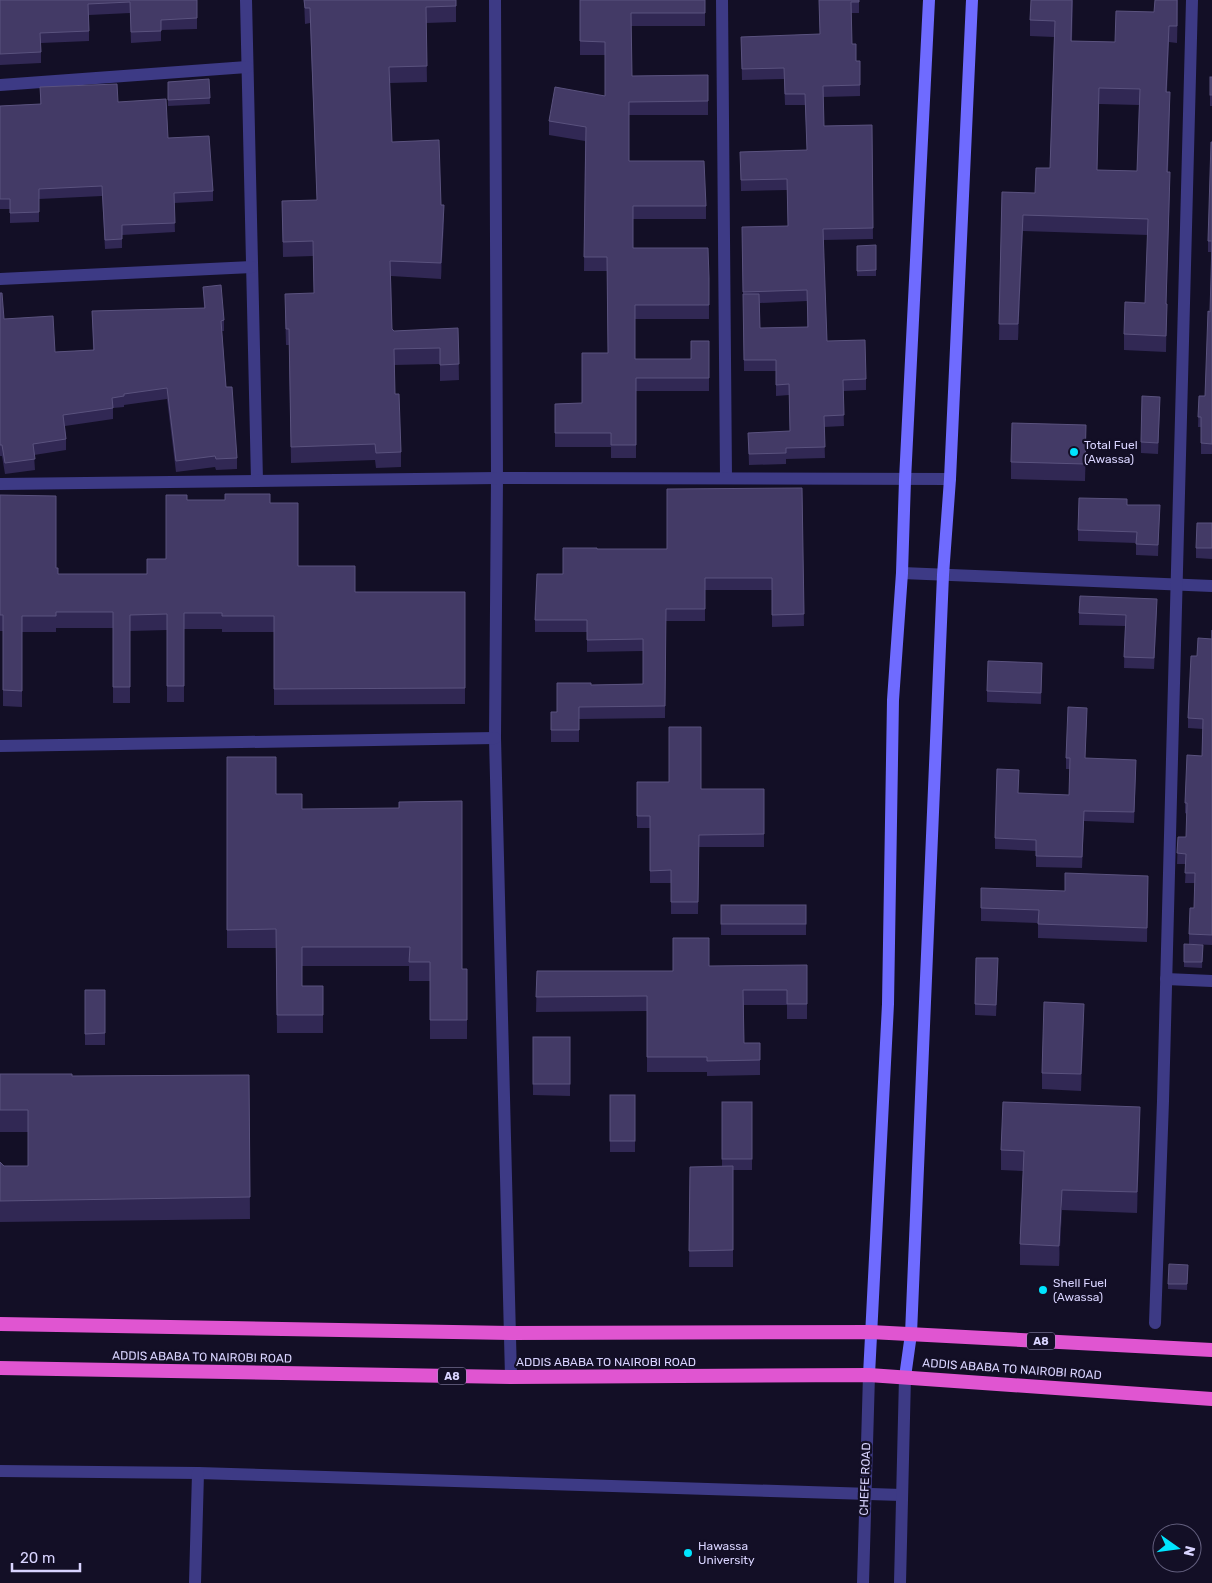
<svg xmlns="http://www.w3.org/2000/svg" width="1212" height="1583" font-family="Rubik,sans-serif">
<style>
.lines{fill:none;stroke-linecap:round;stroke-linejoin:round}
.service{stroke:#3d3a85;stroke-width:12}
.minor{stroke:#3d3a85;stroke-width:12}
.tertiary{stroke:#3d3a85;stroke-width:12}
.secondary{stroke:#6f6bff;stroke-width:12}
.trunk{stroke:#e055d1;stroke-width:14}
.wall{fill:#312854;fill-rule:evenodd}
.shaded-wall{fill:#1d163a}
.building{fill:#433a66;stroke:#5a527e;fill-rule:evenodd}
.poi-dot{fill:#00e5ff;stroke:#130f26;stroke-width:2}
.labels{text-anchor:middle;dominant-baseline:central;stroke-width:4.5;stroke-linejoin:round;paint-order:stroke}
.shield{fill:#130f26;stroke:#9e99be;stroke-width:1}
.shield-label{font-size:11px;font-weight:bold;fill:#d9d4ff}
.poi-label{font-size:12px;fill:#d9d4ff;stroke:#130f26;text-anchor:start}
.street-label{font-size:12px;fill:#d9d4ff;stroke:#130f26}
</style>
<rect width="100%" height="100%" fill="#130f26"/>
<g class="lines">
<!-- service -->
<g class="service">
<polyline points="0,1471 198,1473 902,1495"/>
<polyline points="195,1583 198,1473"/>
</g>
<!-- minor -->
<g class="minor">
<polyline points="246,0 257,481"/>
<polyline points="495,0 497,478 495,738 511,1377"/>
<polyline points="722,0 726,477"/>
<polyline points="0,85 247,67"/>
<polyline points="0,279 252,267"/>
<polyline points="0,484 497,478 950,479"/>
<polyline points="902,573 1212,586"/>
<polyline points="0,746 495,738"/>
<polyline points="1166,979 1212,981"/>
<polyline points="1155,1323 1163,1101 1192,0"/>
</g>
<!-- tertiary -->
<g class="tertiary">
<polyline points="863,1583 869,1375"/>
<polyline points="900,1583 905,1377"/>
</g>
<!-- secondary -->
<g class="secondary">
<polyline points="869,1375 888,1004 893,700 902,573 905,480 929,0"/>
<polyline points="905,1377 911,1334 943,575 950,479 972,0"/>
</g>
<!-- trunk -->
<g class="trunk">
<polyline points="0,1324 510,1333 870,1332 1212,1350"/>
<polyline points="0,1368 511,1377 869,1375 1212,1399"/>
</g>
</g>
<!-- wall -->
<g class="wall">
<polygon points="0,0 197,0 197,29 161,30 161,41 131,43 130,13 89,15 89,41 41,43 41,63 0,65"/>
<polygon points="304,0 456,0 456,22 426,23 427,82 390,83 392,142 441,205 444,221 441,279 391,276 392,329 394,331 458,328 459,380 440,381 440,364 394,365 395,394 401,452 401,467 376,468 375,460 291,463 289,345 286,345 285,310 314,293 313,256 283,257 282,201 317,200 310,23 305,24"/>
<polygon points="580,0 705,0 705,26 631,26 632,76 708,75 708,115 629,115 629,161 706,206 706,219 633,219 633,248 709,278 709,319 635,319 635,359 691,359 709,341 709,391 636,391 636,458 611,458 611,447 555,447 555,404 582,403 608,353 607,271 584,271 585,141 549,135 549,121 605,96 605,55 580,55"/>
<path d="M819,0H859V13H851L852,44L856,61H860V96L823,97L824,126L872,125L873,239L823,240L827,341L866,379V390L843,391L844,426L824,427L825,458L786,459V464L749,465L748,433L790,431L789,395L776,396V371H744L742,227L788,226L787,190L741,191L740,152L807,150L805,105H785L784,79L742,80L741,37L820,34ZM807,301V327L760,328V303Z"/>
<path d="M1073,0L1072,41L1115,42L1154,12L1155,0H1178L1177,43L1169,42L1167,92L1170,108L1168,172L1170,188L1166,304H1167L1166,352L1124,350V334L1145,303L1148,235L1023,231L1018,340H999L1002,192L1035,193L1050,168L1054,37L1030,36V20ZM1099,104L1139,105L1137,171L1097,170Z"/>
<rect x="1210" y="77" width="2" height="29"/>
<polygon points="209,79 210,104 168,106 168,82"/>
<polygon points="40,87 118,102 168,138 213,191 213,201 174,203 175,232 122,235 122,248 105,249 102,196 39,199 39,222 10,223 10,209 0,209 0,106 40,104"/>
<polygon points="1212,142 1212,454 1201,454 1201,427 1198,427 1199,396 1205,396 1210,312 1212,252 1208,252 1208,241"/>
<polygon points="857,246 876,270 876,276 857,276"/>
<polygon points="203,287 224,320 224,331 222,331 226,387 237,458 237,469 216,470 215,467 176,472 167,399 124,405 124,407 113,408 113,419 65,426 66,439 66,450 34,455 35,470 5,474 2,456 0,456 0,293 4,319 55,352 93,350 92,311 204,308"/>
<polygon points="1160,408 1158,454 1141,453 1141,442"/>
<polygon points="1086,442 1085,481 1011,479 1011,462"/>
<polygon points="802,488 804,626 772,627 772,590 705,590 705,621 666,621 665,718 579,719 579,742 551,742 551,712 557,712 591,685 643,684 643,651 587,652 587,632 535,632 535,620 563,574 597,549 667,549"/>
<polygon points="0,495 56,568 58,574 147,574 166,559 187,500 270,503 298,566 355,592 465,592 465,704 274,705 274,632 222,632 222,629 184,629 184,702 167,702 167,630 130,631 130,703 113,703 113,628 56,628 56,632 22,632 22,707 3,706 3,631 0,631"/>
<polygon points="1127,505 1160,505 1158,556 1136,555 1136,543 1078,541 1078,530"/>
<polygon points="1212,523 1212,559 1196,558 1196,548"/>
<polygon points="1157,610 1154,669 1124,668 1125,626 1079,625 1079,613"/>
<polygon points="1212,630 1212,945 1189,944 1189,934 1194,908 1195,883 1185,883 1186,864 1177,864 1178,837 1186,837 1187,814 1185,813 1185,803 1202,756 1203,729 1188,728 1188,718 1197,656 1212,639"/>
<polygon points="1042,663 1041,704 987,702 987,691"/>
<polygon points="1087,719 1085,758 1136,771 1134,823 1084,821 1082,868 1036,867 1036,851 995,849 995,838 1018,793 1069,795 1070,769 1066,769 1066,758"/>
<polygon points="227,757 276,794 302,809 462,969 467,969 467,1039 430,1039 430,981 409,981 409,966 302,966 302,986 323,986 323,1033 277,1033 276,948 227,948"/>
<polygon points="637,782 701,789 764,789 764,847 699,847 698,914 671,914 671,883 650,883 650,828 637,828"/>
<polygon points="1148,876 1147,942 1038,938 1038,923 981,921 981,908"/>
<rect x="721" y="905" width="85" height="30"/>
<polygon points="1203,945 1202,968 1184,967 1184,962"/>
<polygon points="807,965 807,1019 787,1019 787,1005 744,1005 744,1043 760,1043 760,1075 707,1076 707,1072 647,1072 647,1011 536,1012 537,971 673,971 709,966"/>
<polygon points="998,970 996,1016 975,1015 975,1004"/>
<rect x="85" y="990" width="20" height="55"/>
<polygon points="1084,1020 1081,1091 1042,1089 1042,1073"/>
<polygon points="533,1037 570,1037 570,1096 533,1095"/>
<polygon points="0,1074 72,1076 249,1075 250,1219 0,1222 0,1162 4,1166 28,1166 28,1132 0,1132"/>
<rect x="610" y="1095" width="25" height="57"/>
<polygon points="722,1102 752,1102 752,1170 733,1170 733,1267 689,1267 690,1167 722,1167"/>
<polygon points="1140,1127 1137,1213 1062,1210 1059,1266 1020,1265 1020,1244 1023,1171 1001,1170 1001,1150"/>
<polygon points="1188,1265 1187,1290 1168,1289 1168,1284"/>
</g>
<!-- shaded-wall -->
<g class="shaded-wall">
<polygon points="1170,172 1170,188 1166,320 1166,304"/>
<polygon points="444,205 444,221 441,279 441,263"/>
<polygon points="1023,215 1023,231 1018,340 1018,324"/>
<polygon points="1086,425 1086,442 1085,481 1085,464"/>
<polygon points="1084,1004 1084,1020 1081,1091 1081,1074"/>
<polygon points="1140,1107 1140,1127 1137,1213 1137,1192"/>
<polygon points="1062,1190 1062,1210 1059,1266 1059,1246"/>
</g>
<!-- building -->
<g class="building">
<polygon points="0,0 197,0 197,18 161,20 161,31 131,32 130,2 88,4 89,31 40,33 41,52 0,54"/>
<polygon points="304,0 456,0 456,6 426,7 427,66 389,67 392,142 439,140 441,205 444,205 441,263 390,261 392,329 394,331 458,328 459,364 440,365 440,348 394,349 395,394 399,394 401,452 376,453 375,444 291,447 289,329 286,329 285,294 314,293 313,241 283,242 282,201 317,200 310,8 305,8"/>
<polygon points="580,0 705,0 705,13 631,13 632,76 708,75 708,101 629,102 629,161 704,161 706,206 633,206 633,248 708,248 709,278 709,305 635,305 635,359 691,359 691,341 709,341 709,378 636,378 636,445 611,445 611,433 555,433 555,404 582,403 582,353 608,353 607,257 584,257 586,127 549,121 555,87 605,96 605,42 580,41"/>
<polygon points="819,0 859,0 859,2 851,2 852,44 856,44 856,61 860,61 860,85 823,86 824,126 872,125 873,228 823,229 827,341 865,340 866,379 843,380 844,415 824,416 825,447 786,448 786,453 749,454 748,433 790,431 789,384 776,385 776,360 744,360 743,294 759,294 760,328 808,327 807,290 743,292 742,227 788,226 787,179 741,180 740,152 807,150 805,94 785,94 784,68 742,69 741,37 820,34"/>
<path d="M1031,0H1072L1071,41L1115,42L1116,11L1154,12L1155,0H1177V26H1169L1166,92H1170L1167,172H1170L1166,304H1167L1166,336L1124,334L1125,302L1145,303L1148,219L1023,215L1018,324H999L1002,192L1035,193L1036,168H1050L1055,21L1030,20ZM1099,88L1140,89L1137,171L1097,170Z"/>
<rect x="1210" y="77" width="2" height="18"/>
<polygon points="209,79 210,98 168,100 168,82"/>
<polygon points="117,84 118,102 166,99 168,138 209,136 213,191 174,193 175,223 122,225 122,239 105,240 102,186 39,189 39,212 10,213 10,199 0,199 0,106 41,104 40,87"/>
<polygon points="1211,142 1212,142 1212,444 1201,443 1201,417 1198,417 1199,396 1205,396 1208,311 1210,312 1212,241 1208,241"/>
<polygon points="876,245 876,270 857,271 857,246"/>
<polygon points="221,285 224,320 221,321 226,387 232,387 237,458 216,459 215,456 176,461 167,388 124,394 124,396 112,398 113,408 63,415 66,439 33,444 35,459 5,463 2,445 0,445 0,293 2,293 4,319 53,316 55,352 94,350 92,311 205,308 203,287"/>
<polygon points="1142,396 1160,397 1158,443 1141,442"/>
<polygon points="1012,423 1086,425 1085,464 1011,462"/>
<polygon points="802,488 804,614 772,615 772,578 705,578 705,609 666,609 665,706 579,707 579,730 551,730 551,712 557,712 557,683 591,683 591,685 643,684 643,639 587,640 587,620 535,620 537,574 563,574 563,548 597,548 597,549 667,549 667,489"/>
<polygon points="225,494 270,494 270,503 298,503 298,566 355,566 355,592 465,592 465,688 274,689 274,616 222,616 222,613 184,613 184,686 167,686 167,614 130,615 130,687 113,687 113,612 56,612 56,616 22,616 22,691 3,690 3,615 0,615 0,495 56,496 56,568 58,568 58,574 147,574 147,559 166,559 166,495 187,495 187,500 225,500"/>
<polygon points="1079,498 1127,499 1127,505 1160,505 1158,545 1136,544 1137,532 1078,530"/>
<polygon points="1197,523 1212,523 1212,548 1196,548"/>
<polygon points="1080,596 1157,599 1154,658 1124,657 1126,615 1079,613"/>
<polygon points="1212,630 1212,935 1189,934 1190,908 1194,908 1195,873 1185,873 1186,854 1177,853 1178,837 1186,837 1187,803 1185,803 1187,755 1202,756 1203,719 1188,718 1191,656 1197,656 1198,638 1212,639"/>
<polygon points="988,661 1042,663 1041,693 987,691"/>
<polygon points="1068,707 1087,708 1085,758 1136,760 1134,812 1084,811 1082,857 1036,856 1036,840 995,838 997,769 1019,770 1018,793 1069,795 1070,758 1066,758"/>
<polygon points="669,727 701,727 701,789 764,789 764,834 699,835 698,902 671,902 671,870 650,871 650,816 637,816 637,782 669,782"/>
<polygon points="227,757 276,757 276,794 302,794 302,809 399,808 399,802 462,801 462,969 467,969 467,1020 430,1020 430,962 409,962 410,947 302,947 302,986 323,986 323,1015 277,1015 276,929 227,930"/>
<polygon points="1065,873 1148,876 1147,928 1038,924 1039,910 981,908 981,888 1065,891"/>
<rect x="721" y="905" width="85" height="19"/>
<polygon points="673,938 709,938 709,966 807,965 807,1004 787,1004 787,990 743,990 744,1043 760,1043 760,1060 707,1061 707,1057 647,1057 647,996 536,997 537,971 673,971"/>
<polygon points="1184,944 1203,945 1202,962 1184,962"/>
<polygon points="976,958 998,958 996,1005 975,1004"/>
<polygon points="85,990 105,990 105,1033 85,1034"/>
<polygon points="1044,1002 1084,1004 1081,1074 1042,1073"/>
<rect x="533" y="1037" width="37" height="47"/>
<polygon points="0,1074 72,1074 72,1076 249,1075 250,1197 0,1201 0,1162 4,1166 28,1166 28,1110 0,1110"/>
<rect x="610" y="1095" width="25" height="46"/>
<rect x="722" y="1102" width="30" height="57"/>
<polygon points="1003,1102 1140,1107 1137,1192 1062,1190 1059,1246 1020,1244 1024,1151 1001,1150"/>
<polygon points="733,1166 733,1250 689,1251 690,1167"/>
<polygon points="1169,1264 1188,1265 1187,1284 1168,1284"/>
</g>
<!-- markers -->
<g class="poi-dot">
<circle cx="1074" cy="452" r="5"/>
<circle cx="1043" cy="1290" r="5"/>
<circle cx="688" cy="1553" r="5"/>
</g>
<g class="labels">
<!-- shield labels -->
<g class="shield">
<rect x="1027" y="1332.5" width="28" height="17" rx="4"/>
<rect x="438" y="1367.5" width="28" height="17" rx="4"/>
</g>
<g class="shield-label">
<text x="1041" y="1341">A8</text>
<text x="452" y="1376">A8</text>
</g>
<!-- poi labels -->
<g class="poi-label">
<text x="1084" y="445">Total Fuel<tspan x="1084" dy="14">(Awassa)</tspan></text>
<text x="1053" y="1283">Shell Fuel<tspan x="1053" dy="14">(Awassa)</tspan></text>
<text x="698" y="1546">Hawassa<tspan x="698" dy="14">University</tspan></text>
</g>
<!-- street labels -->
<g class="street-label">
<text transform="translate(202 1357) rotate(1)">ADDIS ABABA TO NAIROBI ROAD</text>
<text x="606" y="1362">ADDIS ABABA TO NAIROBI ROAD</text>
<text transform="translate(1012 1369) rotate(4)">ADDIS ABABA TO NAIROBI ROAD</text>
<text transform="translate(865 1479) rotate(-88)">CHEFE ROAD</text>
</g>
</g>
<!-- north arrow -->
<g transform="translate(1177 1548) rotate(104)"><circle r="24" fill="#130f26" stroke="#625e7d"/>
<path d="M0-4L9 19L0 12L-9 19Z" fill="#00e5ff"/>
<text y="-8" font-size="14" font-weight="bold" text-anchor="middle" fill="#d9d4ff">N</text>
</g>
<!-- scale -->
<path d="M12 1563v8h68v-8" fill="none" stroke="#d9d4ff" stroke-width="2.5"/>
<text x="20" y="1563" font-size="15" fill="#d9d4ff" stroke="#130f26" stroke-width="4" paint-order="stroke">20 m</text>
</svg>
